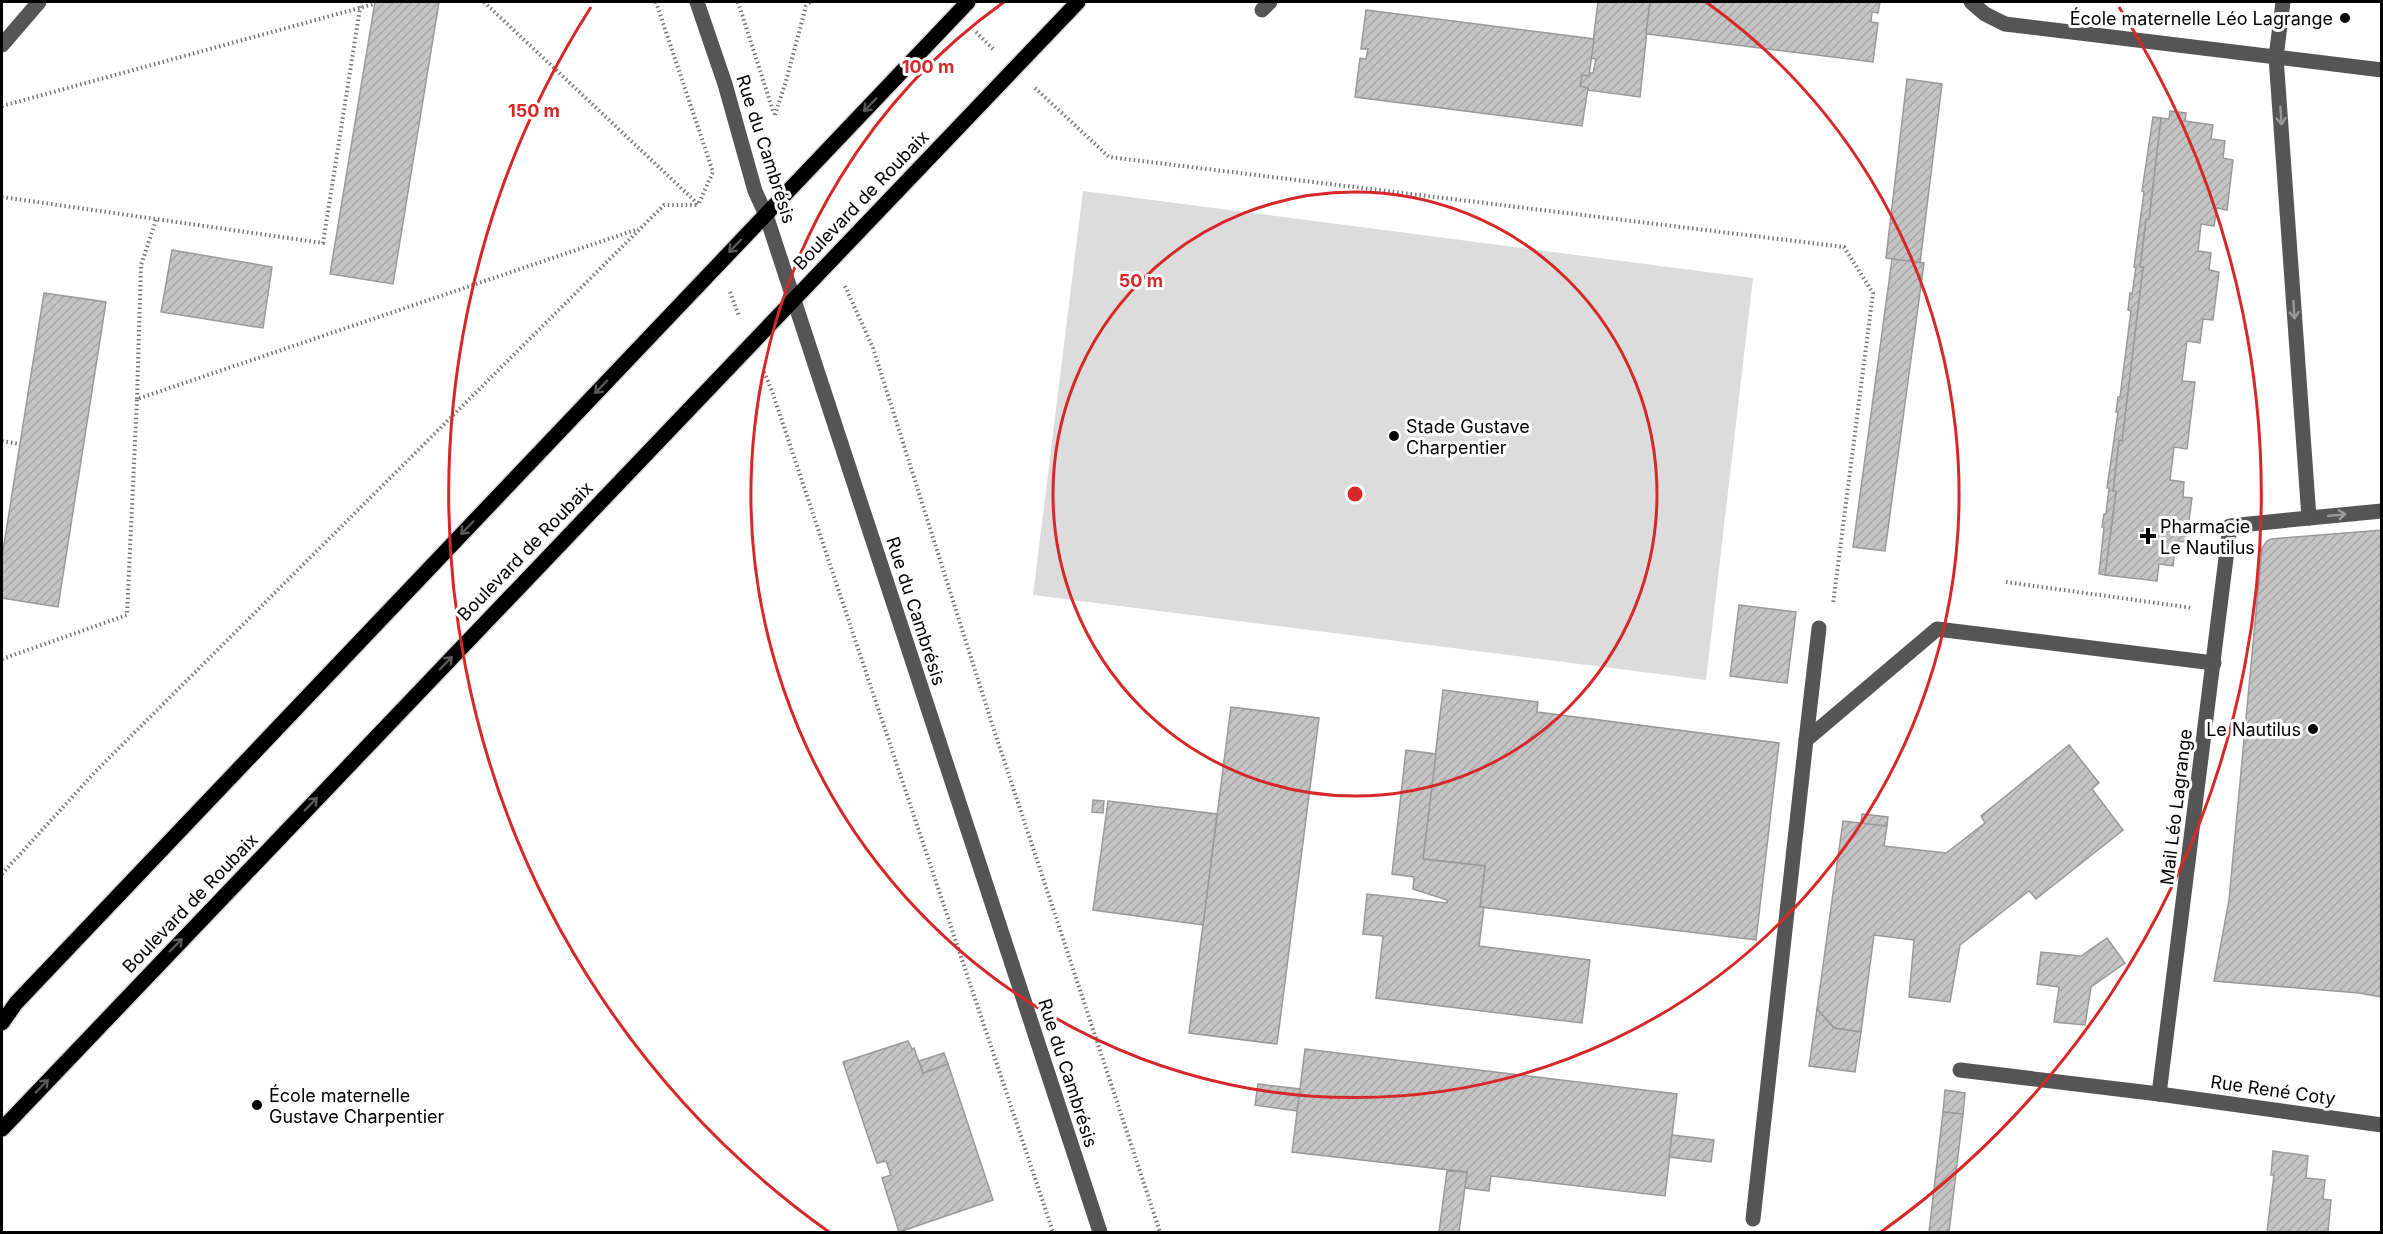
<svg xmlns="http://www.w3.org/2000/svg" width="2383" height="1234" font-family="Inter,sans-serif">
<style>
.grass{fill:#dcdcdc}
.building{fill:url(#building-hatch);stroke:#999;stroke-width:1.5}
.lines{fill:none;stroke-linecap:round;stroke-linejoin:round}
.major-casing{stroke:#dbdbdb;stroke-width:18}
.path{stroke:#777;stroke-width:4;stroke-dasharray:1.5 3;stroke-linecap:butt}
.minor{stroke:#555;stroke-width:15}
.major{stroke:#000;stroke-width:15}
.oneway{stroke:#595959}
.oneway2{stroke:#999}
.ring{fill:none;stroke:#d62828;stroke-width:3}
.poi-dot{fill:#000;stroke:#fff;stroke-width:2}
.labels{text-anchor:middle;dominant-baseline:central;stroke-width:6;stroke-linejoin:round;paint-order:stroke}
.poi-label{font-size:18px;fill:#000;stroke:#fff;text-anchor:start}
.street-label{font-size:18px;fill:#000;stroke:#fff}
.centre{fill:#d62828;stroke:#fff;stroke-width:3}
.ring-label{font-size:18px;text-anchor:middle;font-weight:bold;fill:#d62828;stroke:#fff;stroke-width:6;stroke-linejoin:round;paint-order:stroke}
</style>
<defs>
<pattern id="building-hatch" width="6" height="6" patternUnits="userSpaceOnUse" patternTransform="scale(1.5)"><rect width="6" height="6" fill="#c4c4c4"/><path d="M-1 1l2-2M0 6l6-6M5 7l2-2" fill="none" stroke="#a7a7a7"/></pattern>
</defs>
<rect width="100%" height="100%" fill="#fff"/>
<!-- grass -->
<polygon class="grass" points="1083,191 1753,278 1706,680 1033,595"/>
<!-- building -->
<g class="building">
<polygon points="375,2 439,2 393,284 330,274"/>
<polygon points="1598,2 1650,2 1640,97 1587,90 1588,88 1580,86 1582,75 1589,76 1589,73 1593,73 1596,59 1591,58"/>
<polygon points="1650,2 1880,2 1878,13 1872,12 1871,22 1878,23 1873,62 1648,34 1646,33"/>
<polygon points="1366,10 1594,39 1589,76 1582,75 1580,86 1588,88 1582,126 1355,97 1360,58 1366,59 1368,49 1361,49"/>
<polygon points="1907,79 1942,84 1920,263 1886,258"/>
<polygon points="2170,111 2186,113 2185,121 2213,125 2211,139 2225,141 2223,158 2233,160 2227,210 2217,208 2214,226 2201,224 2198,251 2211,253 2209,270 2219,272 2213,320 2203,319 2200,343 2187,341 2182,381 2195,382 2187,449 2174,447 2170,480 2184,482 2183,497 2192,498 2186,542 2176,541 2173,566 2159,564 2157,581 2105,575 2116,491 2113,491 2119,440 2122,441 2143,267 2140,267 2146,219 2149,219 2161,118 2169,119"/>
<polygon points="2153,117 2161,118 2149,219 2146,219 2140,267 2143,267 2122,441 2119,440 2113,491 2116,491 2105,575 2099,574 2104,527 2102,527 2104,514 2106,514 2109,488 2107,488 2118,412 2116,412 2118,397 2120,397 2131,311 2128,310 2130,293 2132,294 2136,267 2134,267 2144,192 2142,191"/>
<polygon points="172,250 272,267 263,328 161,312"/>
<polygon points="1892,259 1924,263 1885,551 1853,547"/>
<polygon points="44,293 106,302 58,607 2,598 2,557"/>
<polygon points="2382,530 2382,997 2359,993 2214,981 2229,900 2262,548 2267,541 2271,539"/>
<polygon points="1739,605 1796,612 1787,683 1730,676"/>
<polygon points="1443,690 1538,702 1537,712 1779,743 1756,940 1480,907 1485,866 1423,859"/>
<polygon points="1231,707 1319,718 1277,1044 1189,1033"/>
<polygon points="2069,745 2099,783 2092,789 2123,830 2036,899 2029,891 1960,945 1950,1002 1909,997 1914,940 1874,935 1861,1032 1834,1028 1817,1009 1843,821 1887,826 1884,846 1946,853 1985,823 1981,816"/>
<polygon points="1406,750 1436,754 1423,859 1485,866 1480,907 1484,907 1479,946 1590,960 1582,1023 1376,998 1383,936 1363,934 1367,894 1447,903 1447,900 1413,889 1414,877 1392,874"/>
<polygon points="1093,800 1104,801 1103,813 1092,812"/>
<polygon points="1108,801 1217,814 1203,925 1093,910"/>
<polygon points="1862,814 1888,817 1887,826 1861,823"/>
<polygon points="2107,938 2125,963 2091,987 2085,1025 2054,1022 2059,987 2037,984 2041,952 2081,956"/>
<polygon points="1817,1009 1834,1028 1861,1032 1855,1072 1809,1066"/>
<polygon points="908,1041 912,1049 914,1048 923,1073 948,1064 993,1200 899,1232 882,1178 891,1175 886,1161 877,1163 843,1062"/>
<polygon points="1305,1049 1677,1094 1665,1196 1491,1176 1489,1191 1465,1188 1467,1172 1292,1152"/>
<polygon points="944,1053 948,1064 923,1073 919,1061"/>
<polygon points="1258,1084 1300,1089 1297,1111 1255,1105"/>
<polygon points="1945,1090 1965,1093 1963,1114 1943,1112"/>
<polygon points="1943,1112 1963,1114 1949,1232 1929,1232"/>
<polygon points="1672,1135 1714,1140 1711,1162 1669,1157"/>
<polygon points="2273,1151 2308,1156 2306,1178 2325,1180 2323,1199 2331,1200 2328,1232 2267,1232 2274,1175 2271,1175"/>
<polygon points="1447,1171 1467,1172 1459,1232 1439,1232"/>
</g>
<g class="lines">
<defs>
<g id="major">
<polyline points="2,1023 16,1003 968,2"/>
<polyline points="2,1129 1078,2"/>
</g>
</defs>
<!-- major casing -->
<use href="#major" class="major-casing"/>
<!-- path -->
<g class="path">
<polyline points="484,2 698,204"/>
<polyline points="656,2 713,172 698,205"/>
<polyline points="738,2 774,114"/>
<polyline points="976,32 994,50"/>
<polyline points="1035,88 1109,157 1844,247 1873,293 1833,604"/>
<polyline points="2,106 374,4"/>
<polyline points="775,115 786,81 806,6 810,2"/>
<polyline points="2,197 323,243 361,2"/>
<polyline points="845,286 873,348 993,727 1160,1232"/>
<polyline points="730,292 739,316"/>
<polyline points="764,372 772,391 1053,1232"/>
<polyline points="137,399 141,265 156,220"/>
<polyline points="2,441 20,444"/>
<polyline points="2006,582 2193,608"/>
<polyline points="2,659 127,615 137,399 638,229"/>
<polyline points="2,874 95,772 664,205 698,205"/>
</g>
<!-- minor -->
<g class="minor">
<polyline points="697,2 725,84 755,191 766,215 1100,1232"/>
<polyline points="1971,2 1985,14 2005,24 2382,70"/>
<polyline points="2283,2 2276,57 2309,518 2382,511"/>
<polyline points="1262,10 1270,2"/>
<polyline points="2,45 39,2"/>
<polyline points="1806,740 1819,628"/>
<polyline points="1960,1070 2159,1094 2382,1125"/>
<polyline points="2159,1094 2230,526 2309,518"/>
<polyline points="1753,1219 1806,740 1937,629 2214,663"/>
</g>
<!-- major -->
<use href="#major" class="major"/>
</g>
<!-- one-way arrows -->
<defs><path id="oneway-shaft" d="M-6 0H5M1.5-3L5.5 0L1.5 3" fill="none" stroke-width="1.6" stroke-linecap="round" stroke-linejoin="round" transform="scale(1.5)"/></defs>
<g class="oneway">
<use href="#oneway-shaft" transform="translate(870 105) rotate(134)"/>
<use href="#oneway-shaft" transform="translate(735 246) rotate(134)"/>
<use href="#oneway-shaft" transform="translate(601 387) rotate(134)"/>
<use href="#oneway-shaft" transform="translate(467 528) rotate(134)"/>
<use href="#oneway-shaft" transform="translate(446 663) rotate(-46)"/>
<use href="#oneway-shaft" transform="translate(311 804) rotate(-46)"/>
<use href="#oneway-shaft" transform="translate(176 945) rotate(-46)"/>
<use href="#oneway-shaft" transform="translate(42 1086) rotate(-46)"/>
</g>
<g class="oneway2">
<use href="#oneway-shaft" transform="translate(2281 116) rotate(86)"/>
<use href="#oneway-shaft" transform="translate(2294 310) rotate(86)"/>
<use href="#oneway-shaft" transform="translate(2337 515) rotate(-6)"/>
</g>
<!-- distance rings -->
<g class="ring">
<circle cx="1355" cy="494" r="302"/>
<path d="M1706 2A604 604 0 1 1 1004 2"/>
<path d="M829 1232A906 906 0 0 1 591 7M2119 7A906 906 0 0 1 1881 1232"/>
</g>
<!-- markers -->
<g class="poi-dot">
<circle cx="2345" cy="18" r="6"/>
<circle cx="1394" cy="436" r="6"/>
<path d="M2145 527h6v6h6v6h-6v6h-6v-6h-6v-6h6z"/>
<circle cx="2313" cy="729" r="6"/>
<circle cx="257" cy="1105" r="6"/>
</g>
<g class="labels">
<!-- poi labels -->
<g class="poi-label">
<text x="2333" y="18" text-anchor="end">École maternelle Léo Lagrange</text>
<text x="1406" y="426">Stade Gustave<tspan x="1406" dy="21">Charpentier</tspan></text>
<text x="2160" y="526">Pharmacie<tspan x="2160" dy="21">Le Nautilus</tspan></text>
<text x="2301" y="729" text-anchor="end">Le Nautilus</text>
<text x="269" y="1095">École maternelle<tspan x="269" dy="21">Gustave Charpentier</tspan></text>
</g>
<!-- street labels -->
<g class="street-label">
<text transform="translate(766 149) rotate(72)">Rue du Cambrésis</text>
<text transform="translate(861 200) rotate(-46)">Boulevard de Roubaix</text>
<text transform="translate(525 551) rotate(-46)">Boulevard de Roubaix</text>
<text transform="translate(916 611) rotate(72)">Rue du Cambrésis</text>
<text transform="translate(2176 807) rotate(-83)">Mail Léo Lagrange</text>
<text transform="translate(190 903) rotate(-46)">Boulevard de Roubaix</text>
<text transform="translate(1068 1073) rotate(72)">Rue du Cambrésis</text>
<text transform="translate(2273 1090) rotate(8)">Rue René Coty</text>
</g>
</g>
<circle cx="1355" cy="494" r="9" class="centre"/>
<g class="ring-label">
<text x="928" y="73">100 m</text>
<text x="534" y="117">150 m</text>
<text x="1141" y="287">50 m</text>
</g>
<!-- border -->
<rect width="2383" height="1234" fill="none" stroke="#000000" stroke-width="6"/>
</svg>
